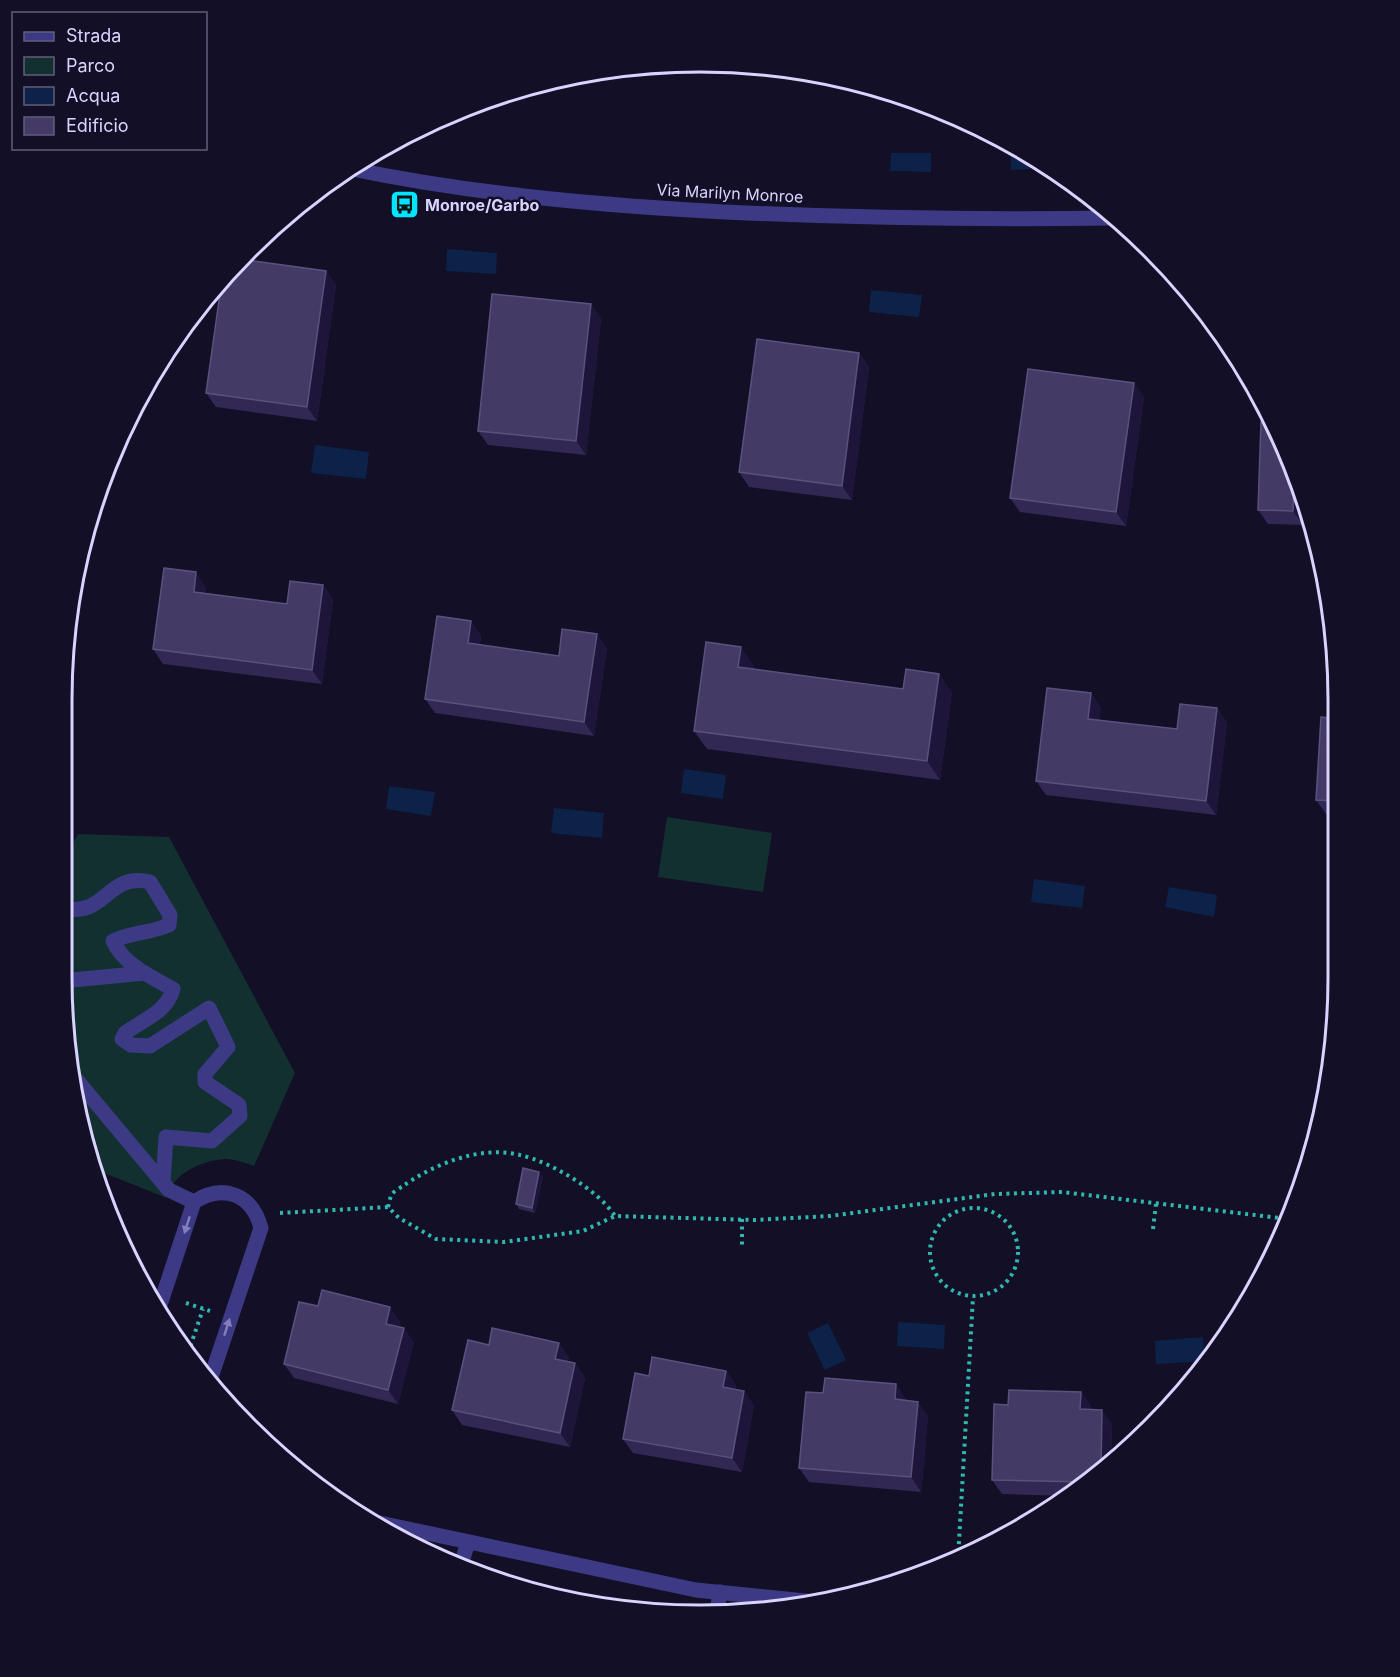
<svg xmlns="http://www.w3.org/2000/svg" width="1400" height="1677" font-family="Inter,sans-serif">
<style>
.green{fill:#12302f}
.water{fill:#0c2248}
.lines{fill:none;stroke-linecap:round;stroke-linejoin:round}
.path{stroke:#2fb8b0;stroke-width:4;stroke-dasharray:3 4.5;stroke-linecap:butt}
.minor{stroke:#3d3a85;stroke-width:15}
.wall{fill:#312854}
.shaded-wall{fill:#1d163a}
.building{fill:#433a66;stroke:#5a527e;stroke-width:1.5}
.oneway{fill:#837fbc}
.labels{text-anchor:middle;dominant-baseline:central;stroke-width:5;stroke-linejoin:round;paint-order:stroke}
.street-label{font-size:16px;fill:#d9d4ff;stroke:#130f26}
.poi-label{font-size:16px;font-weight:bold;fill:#d9d4ff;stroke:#130f26;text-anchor:start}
.rim{fill:none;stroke:#d9d4ff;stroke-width:3}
</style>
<rect width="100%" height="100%" fill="#130f26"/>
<!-- green -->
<g class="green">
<polygon points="667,817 772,833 763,892 658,877"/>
<path d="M78,834L169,837L295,1073L254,1166C245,1163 235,1159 226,1159C203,1160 172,1173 167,1198L94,1169L83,1142L62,977L63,860Z"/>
</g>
<!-- water -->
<g class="water">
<polygon points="1011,146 1030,156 1030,169 1011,170"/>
<polygon points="891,153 931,153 931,172 890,171"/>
<polygon points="447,249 497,253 496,274 446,271"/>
<polygon points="871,290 922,295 919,317 869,312"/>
<polygon points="315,445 369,452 366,479 311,473"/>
<polygon points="684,769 726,775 723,799 681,793"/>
<polygon points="389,786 435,792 431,816 386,809"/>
<polygon points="554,808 604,813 602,838 551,833"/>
<polygon points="1034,879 1085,886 1082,908 1031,902"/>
<polygon points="1169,887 1217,895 1214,917 1165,907"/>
<polygon points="898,1322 945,1325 944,1349 897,1346"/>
<polygon points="828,1323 846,1360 825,1370 807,1333"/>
<polygon points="1203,1337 1205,1361 1156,1364 1155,1341"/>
</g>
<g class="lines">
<!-- path -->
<g class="path">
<path d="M388,1207C389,1204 390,1197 392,1194C394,1191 400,1188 403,1186C434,1164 481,1145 520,1155C551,1162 598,1190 615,1216"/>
<circle cx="974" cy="1252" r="44"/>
<polyline points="280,1213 388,1207 399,1218 436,1239 504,1242 583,1231 615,1216 754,1220 830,1216 995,1194 1062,1192 1288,1219"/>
<polyline points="742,1219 742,1245"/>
<polyline points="1153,1229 1156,1204"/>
<polyline points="186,1303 210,1311"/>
<polyline points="188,1353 203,1309"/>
<polyline points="958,1559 973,1297"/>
</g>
<!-- minor -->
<g class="minor">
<path d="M347,168C466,193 585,204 707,211C842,218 978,220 1114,218"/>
<path d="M63,908C107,918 106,872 150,882L170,915L169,925C151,933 131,932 113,941C124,965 151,977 173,989C167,1012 143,1020 125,1033L122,1039L131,1045L150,1046L209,1008L228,1047L205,1074V1082L239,1105L240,1116L212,1141L166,1137L163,1183L169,1190L194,1202"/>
<polyline points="62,981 145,973"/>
<polyline points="75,1078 163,1183"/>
<path d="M158,1311L194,1202C223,1183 252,1194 261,1228L209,1383"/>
<polyline points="375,1522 696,1590 815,1602"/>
<polyline points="461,1565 468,1542"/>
<polyline points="717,1612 720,1592"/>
</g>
</g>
<!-- wall -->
<g class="wall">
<polygon points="700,62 824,74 835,77 605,71"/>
<polygon points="326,271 336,285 317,421 216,407 206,393"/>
<polygon points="591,304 601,319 586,455 488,445 478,431"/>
<polygon points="859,353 869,367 852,500 749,487 739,472"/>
<polygon points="1144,397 1126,526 1020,512 1010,498"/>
<polygon points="1290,455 1304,502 1303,525 1268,524 1258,510"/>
<polygon points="323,585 333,600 322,684 163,664 153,649 206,587 205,593 287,604"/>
<polygon points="481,635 480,645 559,656 607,648 594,736 435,713 425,699"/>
<polygon points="754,666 753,669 903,689 952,692 940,780 707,749 694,731"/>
<polygon points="1091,693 1101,708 1099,720 1177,729 1217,708 1227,723 1216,815 1046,795 1036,781"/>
<polygon points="1338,719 1338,814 1326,814 1316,800"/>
<polygon points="543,1176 535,1213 519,1209 516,1204"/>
<polygon points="400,1321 399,1327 414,1342 398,1404 294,1378 284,1364"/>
<polygon points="489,1345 569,1357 567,1362 575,1363 585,1378 570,1447 462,1425 452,1410"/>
<polygon points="726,1371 736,1385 735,1389 754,1405 742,1472 633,1453 623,1439 649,1376"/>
<polygon points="1081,1392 1091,1406 1091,1410 1112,1424 1111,1458 1069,1496 1002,1494 992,1480 1008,1405"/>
<polygon points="906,1399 906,1401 928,1416 921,1492 809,1482 799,1468"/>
</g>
<!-- shaded-wall -->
<g class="shaded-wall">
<polygon points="326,271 336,285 317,421 307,407"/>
<polygon points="591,304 601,319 586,455 576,441"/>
<polygon points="859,353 869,367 852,500 842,486"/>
<polygon points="1134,383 1144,397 1126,526 1116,512"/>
<polygon points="1294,487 1304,502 1303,525 1293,511"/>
<polygon points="196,572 206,587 204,606 194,592"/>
<polygon points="323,585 333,600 322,684 312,670"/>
<polygon points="471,621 481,635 478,657 468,643"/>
<polygon points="597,634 607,648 594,736 584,722"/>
<polygon points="741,647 754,666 751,686 738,667"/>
<polygon points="939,674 952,692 940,780 927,761"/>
<polygon points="1091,693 1101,708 1098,733 1088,719"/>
<polygon points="1217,708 1227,723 1216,815 1206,801"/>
<polygon points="539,1172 543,1176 535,1213 532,1208"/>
<polygon points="390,1307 400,1321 396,1338 386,1324"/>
<polygon points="404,1328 414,1342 398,1404 388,1390"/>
<polygon points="559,1343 569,1357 565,1374 555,1359"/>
<polygon points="575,1363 585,1378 570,1447 560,1433"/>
<polygon points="726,1371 736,1385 733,1401 723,1387"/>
<polygon points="896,1384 906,1399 905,1414 895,1399"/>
<polygon points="744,1391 754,1405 742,1472 732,1458"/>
<polygon points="1081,1392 1091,1406 1090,1424 1080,1409"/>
<polygon points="918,1402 928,1416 921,1492 911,1477"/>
<polygon points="1102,1410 1112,1424 1111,1458 1101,1468"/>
</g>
<!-- building -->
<g class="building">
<polygon points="239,259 326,271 307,407 206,393 222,279"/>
<polygon points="492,294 591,304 576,441 478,431"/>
<polygon points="757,339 859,353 842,486 739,472"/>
<polygon points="1028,369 1134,383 1116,512 1010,498"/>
<polygon points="1261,422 1272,422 1290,455 1299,487 1294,487 1293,511 1258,510"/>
<polygon points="164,568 196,572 194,592 287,604 290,581 323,585 312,670 153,649"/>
<polygon points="437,616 471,621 468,643 559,656 562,629 597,634 584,722 425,699"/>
<polygon points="706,642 741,647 738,667 903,689 906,669 939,674 927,761 694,731"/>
<polygon points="1047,688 1091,693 1088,719 1177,729 1180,704 1217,708 1206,801 1036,781"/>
<polygon points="1321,717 1338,719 1338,801 1316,800"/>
<polygon points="523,1168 539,1172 532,1208 516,1204"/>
<polygon points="322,1290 390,1307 386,1324 404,1328 388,1390 284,1364 299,1302 318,1306"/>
<polygon points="492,1328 559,1343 555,1359 575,1363 560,1433 452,1410 468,1340 489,1345"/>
<polygon points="652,1357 726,1371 723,1387 744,1391 732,1458 623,1439 635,1373 649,1376"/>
<polygon points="825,1378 896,1384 895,1399 918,1402 911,1477 799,1468 806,1392 823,1393"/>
<polygon points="1186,1381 1192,1381 1186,1390"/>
<polygon points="1009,1390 1081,1392 1080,1409 1102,1410 1101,1468 1084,1482 992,1480 994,1404 1008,1405"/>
<polygon points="1167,1402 1175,1402 1167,1409"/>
</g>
<!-- one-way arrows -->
<defs><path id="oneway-solid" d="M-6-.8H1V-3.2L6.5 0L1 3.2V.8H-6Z" transform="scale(1.5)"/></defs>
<g class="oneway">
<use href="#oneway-solid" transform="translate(187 1225) rotate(108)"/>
<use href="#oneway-solid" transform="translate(227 1327) rotate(-72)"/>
</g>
<!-- icons -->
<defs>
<symbol id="bus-square" viewBox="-11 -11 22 22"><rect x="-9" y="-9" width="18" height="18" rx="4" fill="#00e5ff" stroke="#130f26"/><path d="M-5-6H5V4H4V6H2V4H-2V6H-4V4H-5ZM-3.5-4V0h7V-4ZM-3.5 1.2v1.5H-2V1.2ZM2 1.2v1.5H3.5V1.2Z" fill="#111"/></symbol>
</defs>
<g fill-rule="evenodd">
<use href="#bus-square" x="388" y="188" width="33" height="33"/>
</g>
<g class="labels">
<!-- street labels -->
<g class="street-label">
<text transform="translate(730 193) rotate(3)">Via Marilyn Monroe</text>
</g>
<!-- poi labels -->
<g class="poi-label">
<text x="425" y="205">Monroe/Garbo</text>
</g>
</g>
<!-- crop -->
<path d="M0 0H1400V1677H0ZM700 72H700A628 628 0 0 1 1328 700V977A628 628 0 0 1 700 1605H700A628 628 0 0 1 72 977V700A628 628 0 0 1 700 72Z" fill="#130f26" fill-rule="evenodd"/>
<path class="rim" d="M700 72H700A628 628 0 0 1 1328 700V977A628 628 0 0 1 700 1605H700A628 628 0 0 1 72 977V700A628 628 0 0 1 700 72Z"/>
<!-- legend -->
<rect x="12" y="12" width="195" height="138" fill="#130f26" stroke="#625e7d" stroke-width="1.5"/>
<rect x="24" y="32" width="30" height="9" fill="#3d3a85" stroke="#625e7d" stroke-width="1.5"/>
<text x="66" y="42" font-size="18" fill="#d9d4ff">Strada</text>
<rect x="24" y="57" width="30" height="18" fill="#12302f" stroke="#625e7d" stroke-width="1.5"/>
<text x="66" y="72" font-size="18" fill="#d9d4ff">Parco</text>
<rect x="24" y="87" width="30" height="18" fill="#0c2248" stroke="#625e7d" stroke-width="1.5"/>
<text x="66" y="102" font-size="18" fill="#d9d4ff">Acqua</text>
<rect x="24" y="117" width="30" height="18" fill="#433a66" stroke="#625e7d" stroke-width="1.5"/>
<text x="66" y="132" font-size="18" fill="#d9d4ff">Edificio</text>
</svg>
